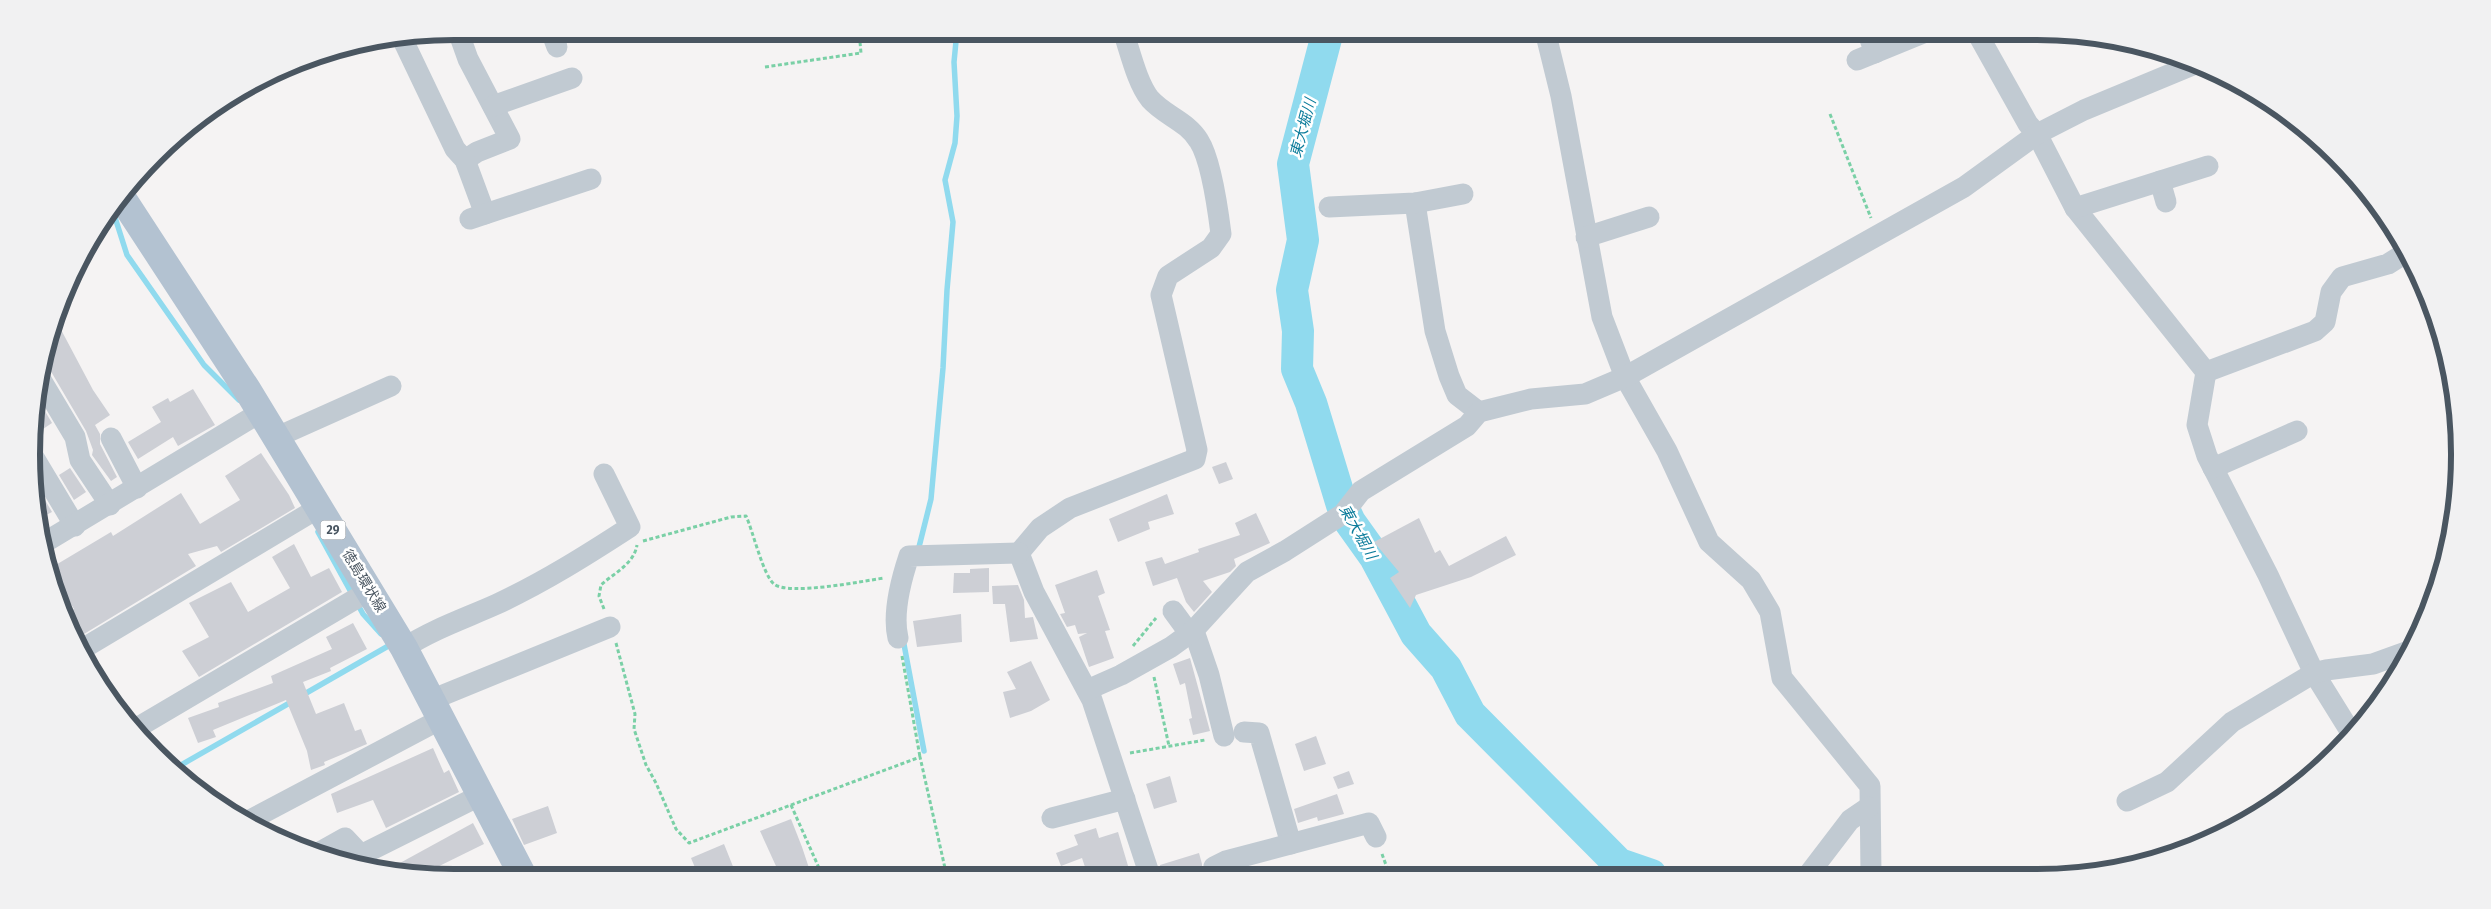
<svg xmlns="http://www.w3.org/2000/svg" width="2491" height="909" font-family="'Fira Sans','Noto Sans JP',sans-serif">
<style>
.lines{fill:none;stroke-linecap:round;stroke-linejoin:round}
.stream{stroke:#90daee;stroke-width:5.5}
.river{stroke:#90daee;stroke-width:32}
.building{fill:#cdcfd5}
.path{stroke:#7ad0a6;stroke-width:3;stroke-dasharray:4 2.5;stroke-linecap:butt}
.minor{stroke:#c1cad2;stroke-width:21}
.major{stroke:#b3c2d1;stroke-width:28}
.labels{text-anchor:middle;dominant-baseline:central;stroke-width:5;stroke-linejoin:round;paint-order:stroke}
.shield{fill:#fff;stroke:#808990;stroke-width:1}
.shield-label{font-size:12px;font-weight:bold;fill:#4a5661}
.street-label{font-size:14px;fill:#4a5661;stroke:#fff}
.water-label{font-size:15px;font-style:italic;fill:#0c7c9b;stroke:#fff}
.rim{fill:none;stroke:#4a5661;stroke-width:6}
</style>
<rect width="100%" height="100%" fill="#f5f3f3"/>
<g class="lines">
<!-- stream -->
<g class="stream">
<polyline points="112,208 127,255 204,365 239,400"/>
<polyline points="318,532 363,614 381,634"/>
<polyline points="918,551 931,499 943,368 947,290 953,222 945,180 955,143 957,116 954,62 957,31"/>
<polyline points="903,639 924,751"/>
<polyline points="301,696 390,645 388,643"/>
<polyline points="174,769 293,701"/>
</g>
<!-- river -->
<polyline class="river" points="1328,31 1293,164 1303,240 1292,290 1298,331 1297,369 1311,403 1342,505 1350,522 1375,557 1416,634 1446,668 1470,714 1619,864 1651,875"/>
</g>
<!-- building -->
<g class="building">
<polygon points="58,324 93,390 110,415 95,425 100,434 100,444 117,477 111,481 92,455 93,450 86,431 46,363"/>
<polygon points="193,389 215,425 178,446 173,437 138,459 128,442 161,422 152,407 168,398 170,402"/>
<polygon points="39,401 52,423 34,435 35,403"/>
<polygon points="261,453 289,495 295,508 221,552 217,546 188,554 196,566 84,634 71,611 74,609 49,569 111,532 113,536 181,493 200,524 240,500 225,476"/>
<polygon points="1226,462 1233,479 1219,484 1212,467"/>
<polygon points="70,468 86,492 74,500 59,475"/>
<polygon points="38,488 52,512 38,519 34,491"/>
<polygon points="1167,494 1174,514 1148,522 1150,529 1118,542 1109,519"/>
<polygon points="1256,513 1270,543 1234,559 1236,566 1230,572 1203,581 1212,592 1194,612 1186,602 1177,578 1153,586 1145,562 1162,557 1165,564 1199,552 1198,549 1240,535 1235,523"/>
<polygon points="1419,518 1435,553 1440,550 1449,566 1506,536 1516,555 1471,577 1416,595 1410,608 1390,578 1399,572 1374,542"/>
<polygon points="294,544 311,577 329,568 342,592 199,677 182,651 209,637 189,603 231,582 248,612 290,588 272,557"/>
<polygon points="989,568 989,592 953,593 954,573 970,573 970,569"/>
<polygon points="1097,570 1105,593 1098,596 1110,630 1105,631 1114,658 1089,667 1079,637 1087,633 1078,634 1075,625 1067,627 1060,614 1065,613 1055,585"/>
<polygon points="1018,585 1024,600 1025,618 1033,617 1038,639 1010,642 1005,604 993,604 992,586"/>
<polygon points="961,614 962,642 917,647 913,621"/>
<polygon points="353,623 367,649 330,668 331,671 303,682 316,714 344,703 355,731 361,729 367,744 324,762 325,765 311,770 307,751 286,700 213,730 216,737 198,743 188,718 219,707 218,703 273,683 271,676 332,649 326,637"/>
<polygon points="1190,658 1210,731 1193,735 1189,719 1192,718 1185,683 1180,685 1173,664"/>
<polygon points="1031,661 1050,700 1031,711 1010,718 1003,692 1016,689 1007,672"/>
<polygon points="1316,736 1326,764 1304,771 1295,744"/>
<polygon points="433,748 444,773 449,770 459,792 386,828 373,800 337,813 331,794"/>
<polygon points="1349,771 1354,784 1338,789 1333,777"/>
<polygon points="1170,776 1177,802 1154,809 1146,784"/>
<polygon points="1337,794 1344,814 1318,821 1317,817 1298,823 1294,809"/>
<polygon points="548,806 557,833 524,845 512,819"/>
<polygon points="791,819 802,847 812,877 781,877 760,831"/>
<polygon points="473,823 484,844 423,874 389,869"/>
<polygon points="1096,828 1099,838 1118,832 1131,876 1088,876 1082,858 1061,866 1056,853 1078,845 1074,835"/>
<polygon points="724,844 736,874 728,877 699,877 691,858"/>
<polygon points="1199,853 1202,864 1202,876 1162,876 1160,865"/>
</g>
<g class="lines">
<!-- path -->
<g class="path">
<polyline points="765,67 861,53 859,31"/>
<polyline points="1830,114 1871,218"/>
<path d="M643,541L731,517L746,516C753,531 763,575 774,584C789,596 863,581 884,578"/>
<path d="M604,609L599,596L601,585C614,573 634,564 637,545"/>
<polyline points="616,643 635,714 634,729 646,765 656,783 676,829 689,843 920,757 947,877"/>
<polyline points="1133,646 1156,618"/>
<polyline points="902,656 920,757"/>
<polyline points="1154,677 1169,746"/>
<polyline points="1130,753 1205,740"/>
<polyline points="791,805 823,877"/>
<polyline points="1382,854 1390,876"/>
</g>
<!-- minor -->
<g class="minor">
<polyline points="458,31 468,59 510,139 477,152 465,160"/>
<polyline points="551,31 557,47"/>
<path d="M1123,31C1130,51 1137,83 1150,99C1165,116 1187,121 1199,141C1211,160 1218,210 1221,234L1211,248L1168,276L1161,295L1197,450L1195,459L1070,508L1040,528L1019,553L1034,592L1092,700L1150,876"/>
<polyline points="1545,31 1561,96 1602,317 1625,377 1667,451 1709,542 1751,580 1770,612 1782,678 1870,786 1871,875"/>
<polyline points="1867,31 1875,53"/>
<polyline points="1976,31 2028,124 2037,134 2075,208 2206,372 2197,425 2207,456 2268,575 2314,673 2350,731"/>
<polyline points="401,36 455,149 465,160 485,214"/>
<polyline points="1857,60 1928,31"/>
<polyline points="493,106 572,78"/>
<polyline points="2160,181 2166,202"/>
<polyline points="1415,203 1435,331 1449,376 1457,395 1479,412"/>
<polyline points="1329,207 1415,203 1463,194"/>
<polyline points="2075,208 2208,166"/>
<polyline points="470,219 591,179"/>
<polyline points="1586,237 1649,217"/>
<polyline points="2206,372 2315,331 2325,322 2331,292 2342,277 2388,264 2407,252"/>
<polyline points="41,380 75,437 80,460 110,505"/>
<polyline points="277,437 391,386"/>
<polyline points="111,438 137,488"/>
<polyline points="33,456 75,526"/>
<polyline points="2213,468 2297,431"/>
<polyline points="42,544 261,412"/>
<polyline points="1173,611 1184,626 1193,631 1196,637 1209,675 1224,736"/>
<path d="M898,638C892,613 901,580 909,556L1019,553"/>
<polyline points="84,648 320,507"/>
<path d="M404,648C433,629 466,618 497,604C544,582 587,555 630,527L604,474"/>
<polyline points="1087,690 1121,675 1171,647 1193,631 1247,572 1285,551 1343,514 1361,491 1467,426 1479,412 1531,399 1585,394 1625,377 1964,187 2037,134 2084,110 2195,64"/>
<polyline points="431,700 610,627"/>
<polyline points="135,729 369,591"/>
<polyline points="1244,732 1259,733 1291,844"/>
<polyline points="2127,801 2167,782 2232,722 2314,673 2326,670 2373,664 2409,651"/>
<polyline points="1052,818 1125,799"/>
<polyline points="250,820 441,719"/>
<polyline points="320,852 345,838 361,855 481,795"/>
<polyline points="1808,875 1850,820 1869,807"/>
<polyline points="1215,876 1214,867 1226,861 1369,823 1376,837"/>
</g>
<!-- major -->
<polyline class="major" points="120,195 248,391 404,648 524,878"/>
</g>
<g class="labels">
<!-- shield labels -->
<rect class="shield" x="320.5" y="520.5" width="25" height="19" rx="4"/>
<g class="shield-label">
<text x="333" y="530">29</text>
</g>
<!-- street labels -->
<g class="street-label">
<text transform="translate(364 581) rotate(59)">徳島環状線</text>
</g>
<!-- water labels -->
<g class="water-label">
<text transform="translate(1303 128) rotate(-75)">東大堀川</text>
<text transform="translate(1358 532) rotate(61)">東大堀川</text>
</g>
</g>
<!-- crop -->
<path d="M0 0H2491V909H0ZM454 40H2037A414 414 0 0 1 2451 454V455A414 414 0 0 1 2037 869H454A414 414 0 0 1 40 455V454A414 414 0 0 1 454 40Z" fill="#f1f1f2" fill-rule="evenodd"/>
<path class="rim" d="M454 40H2037A414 414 0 0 1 2451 454V455A414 414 0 0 1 2037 869H454A414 414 0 0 1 40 455V454A414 414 0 0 1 454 40Z"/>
</svg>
